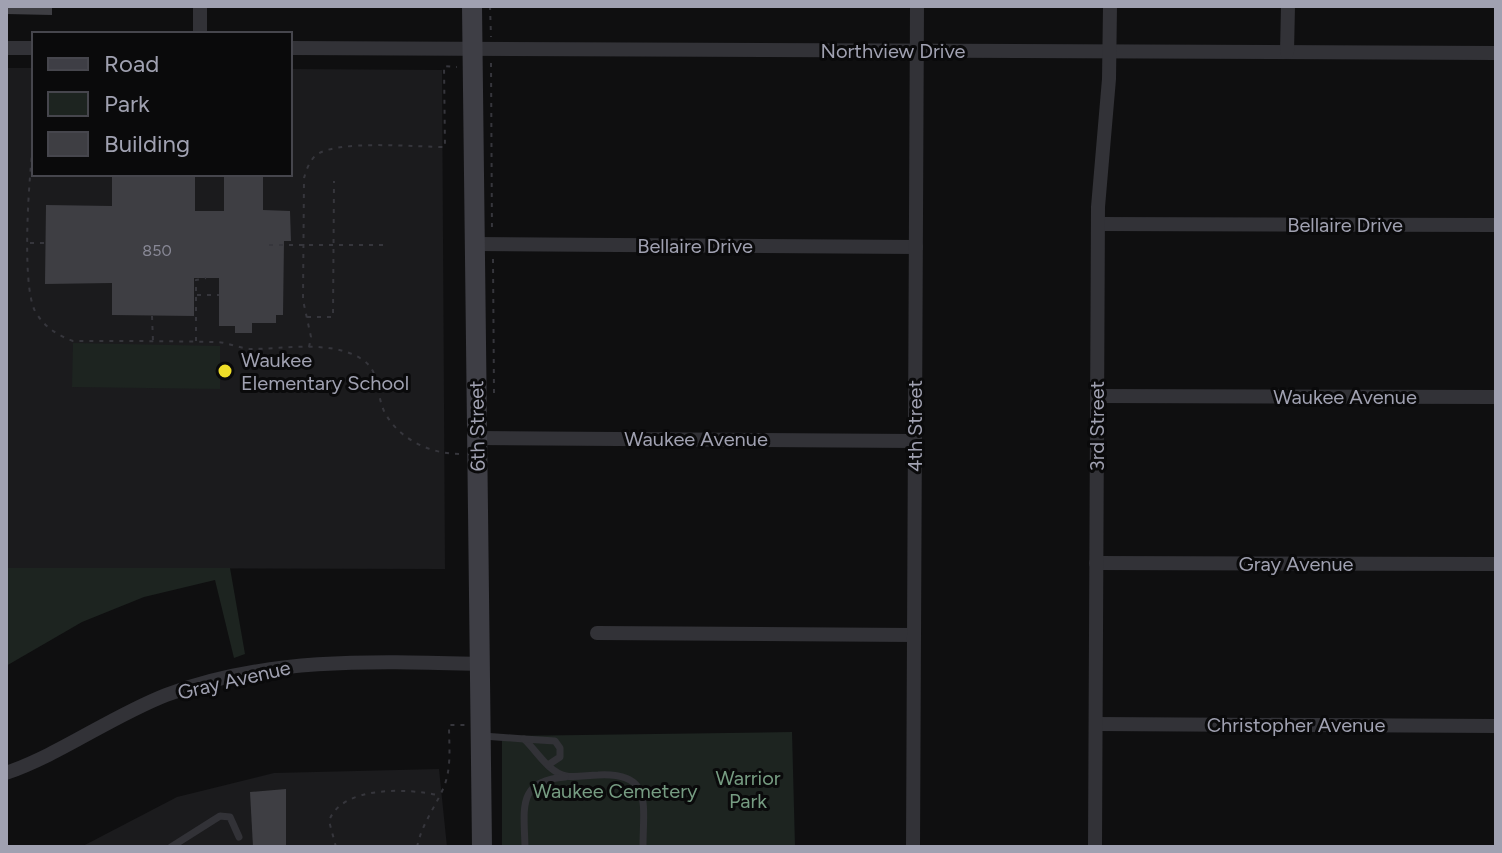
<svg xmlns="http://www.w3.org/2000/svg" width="1502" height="853" font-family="Figtree,sans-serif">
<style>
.built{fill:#1b1b1d}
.green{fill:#1d2420}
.building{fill:#3e3e43}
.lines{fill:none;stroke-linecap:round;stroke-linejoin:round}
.path{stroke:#36363c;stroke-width:2;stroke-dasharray:4 6;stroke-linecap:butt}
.service{stroke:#323237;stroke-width:7}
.minor{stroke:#323237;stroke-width:14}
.secondary{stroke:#3e3e45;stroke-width:20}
.poi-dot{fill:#efde28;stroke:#0a0a0b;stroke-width:3}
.labels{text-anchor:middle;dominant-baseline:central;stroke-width:6;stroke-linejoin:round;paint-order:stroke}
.number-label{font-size:16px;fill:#888896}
.street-label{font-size:20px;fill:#a0a1b1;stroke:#0a0a0b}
.poi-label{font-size:20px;fill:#a0a1b1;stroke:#0a0a0b;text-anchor:start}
.park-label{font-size:20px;fill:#769c82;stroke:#0a0a0b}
</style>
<rect width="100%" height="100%" fill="#0f0f10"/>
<!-- built -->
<g class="built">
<polygon points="6,68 34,68 34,174 290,174 290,69 442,70 445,569 6,568"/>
<polygon points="439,769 447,847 81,847 177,797 274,773"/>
</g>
<!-- green -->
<g class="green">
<polygon points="73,343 220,346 220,389 72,387"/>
<polygon points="6,568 230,568 245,654 234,658 215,580 144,597 82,622 6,666"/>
<polygon points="792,732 795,847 502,847 502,736"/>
</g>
<!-- building -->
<g class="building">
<polygon points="6,6 52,6 52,15 6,14"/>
<polygon points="224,174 263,174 263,210 290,211 291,241 284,241 283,315 276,315 276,323 252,323 252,333 235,333 235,326 219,326 219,278 194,278 194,316 112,315 112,283 45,284 46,205 112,206 112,175 195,175 195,211 224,211"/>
<polygon points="286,789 286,847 253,847 250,792"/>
</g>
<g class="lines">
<!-- path -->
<g class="path">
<polyline points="490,6 491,37"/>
<polyline points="491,63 492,233"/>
<path d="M34,138C29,172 21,284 35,311C44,327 57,335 73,341C120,341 167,341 215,342C227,342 238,348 251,349C283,349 330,340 360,358C381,370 375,391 384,411C398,439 430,454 460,454"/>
<polyline points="154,174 154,175"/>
<polyline points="220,174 224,175"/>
<polyline points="30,243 45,243"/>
<polyline points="269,245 387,245"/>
<polyline points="493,259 494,393"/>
<polyline points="197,295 219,295"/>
<polyline points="152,316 153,341"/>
<polyline points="307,317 333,317 334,181"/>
<polyline points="196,341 196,280 206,278"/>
<path d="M309,347L311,337L303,300L304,178C306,171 309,162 315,156C334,139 417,147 445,147L444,66L457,67"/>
<path d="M336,847L329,821C341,786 407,788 437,795"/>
<path d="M417,847C422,824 434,809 443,789C452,769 449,746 449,725H465"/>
</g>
<!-- service -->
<g class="service">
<path d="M483,736L524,739C537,751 548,772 566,776C575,778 588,775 598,775C653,772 643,804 643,847"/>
<polyline points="524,739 555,741 560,748 560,757 548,765"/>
<polyline points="171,847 220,816 230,817 239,837"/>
<path d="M525,847C524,807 517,781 565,777"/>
</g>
<!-- minor -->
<g class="minor">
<polyline points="200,34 200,6"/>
<polyline points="6,48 34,48"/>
<polyline points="290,48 1496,53"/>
<polyline points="1287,52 1288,6"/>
<polyline points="1098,224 1496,225"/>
<polyline points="475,244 916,247"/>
<polyline points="1097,396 1496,397"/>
<polyline points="478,438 914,441"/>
<polyline points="1096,563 1496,564"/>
<polyline points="597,633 913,635"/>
<polyline points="1096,724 1496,726"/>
<path d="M6,773C61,754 110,717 166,695C266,657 375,661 480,664"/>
<polyline points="913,847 917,6"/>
<polyline points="1095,847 1098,207 1109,79 1110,6"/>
</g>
<!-- secondary -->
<polyline class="secondary" points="472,6 482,847"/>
</g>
<!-- markers -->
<circle class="poi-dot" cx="225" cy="371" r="8"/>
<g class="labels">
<!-- number labels -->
<g class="number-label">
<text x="157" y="250">850</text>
</g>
<!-- street labels -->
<g class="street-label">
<text x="893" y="51">Northview Drive</text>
<text x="1345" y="225">Bellaire Drive</text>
<text x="695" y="246">Bellaire Drive</text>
<text x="1345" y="397">Waukee Avenue</text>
<text transform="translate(477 426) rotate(-91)">6th Street</text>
<text transform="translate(915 426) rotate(-90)">4th Street</text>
<text transform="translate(1097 426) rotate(-90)">3rd Street</text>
<text x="696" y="439">Waukee Avenue</text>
<text x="1296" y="564">Gray Avenue</text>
<text transform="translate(234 680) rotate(-13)">Gray Avenue</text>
<text x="1296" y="725">Christopher Avenue</text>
</g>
<!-- poi labels -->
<g class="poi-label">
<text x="241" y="360">Waukee<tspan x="241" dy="23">Elementary School</tspan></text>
</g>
<!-- park labels -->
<g class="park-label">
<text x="748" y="778">Warrior<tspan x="748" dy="23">Park</tspan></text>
<text x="615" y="791">Waukee Cemetery</text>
</g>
</g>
<!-- border -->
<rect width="1502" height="853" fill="none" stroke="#a0a1b1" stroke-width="16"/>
<!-- legend -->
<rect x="32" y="32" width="260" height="144" fill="#0a0a0b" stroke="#46464d" stroke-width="2"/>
<rect x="48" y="58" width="40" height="12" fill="#3e3e45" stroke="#46464d" stroke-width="2"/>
<text x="104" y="72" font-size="24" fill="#a0a1b1">Road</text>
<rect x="48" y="92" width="40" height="24" fill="#1d2420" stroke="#46464d" stroke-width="2"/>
<text x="104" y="112" font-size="24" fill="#a0a1b1">Park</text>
<rect x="48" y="132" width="40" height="24" fill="#3e3e43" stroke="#46464d" stroke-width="2"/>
<text x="104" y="152" font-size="24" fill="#a0a1b1">Building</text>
</svg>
